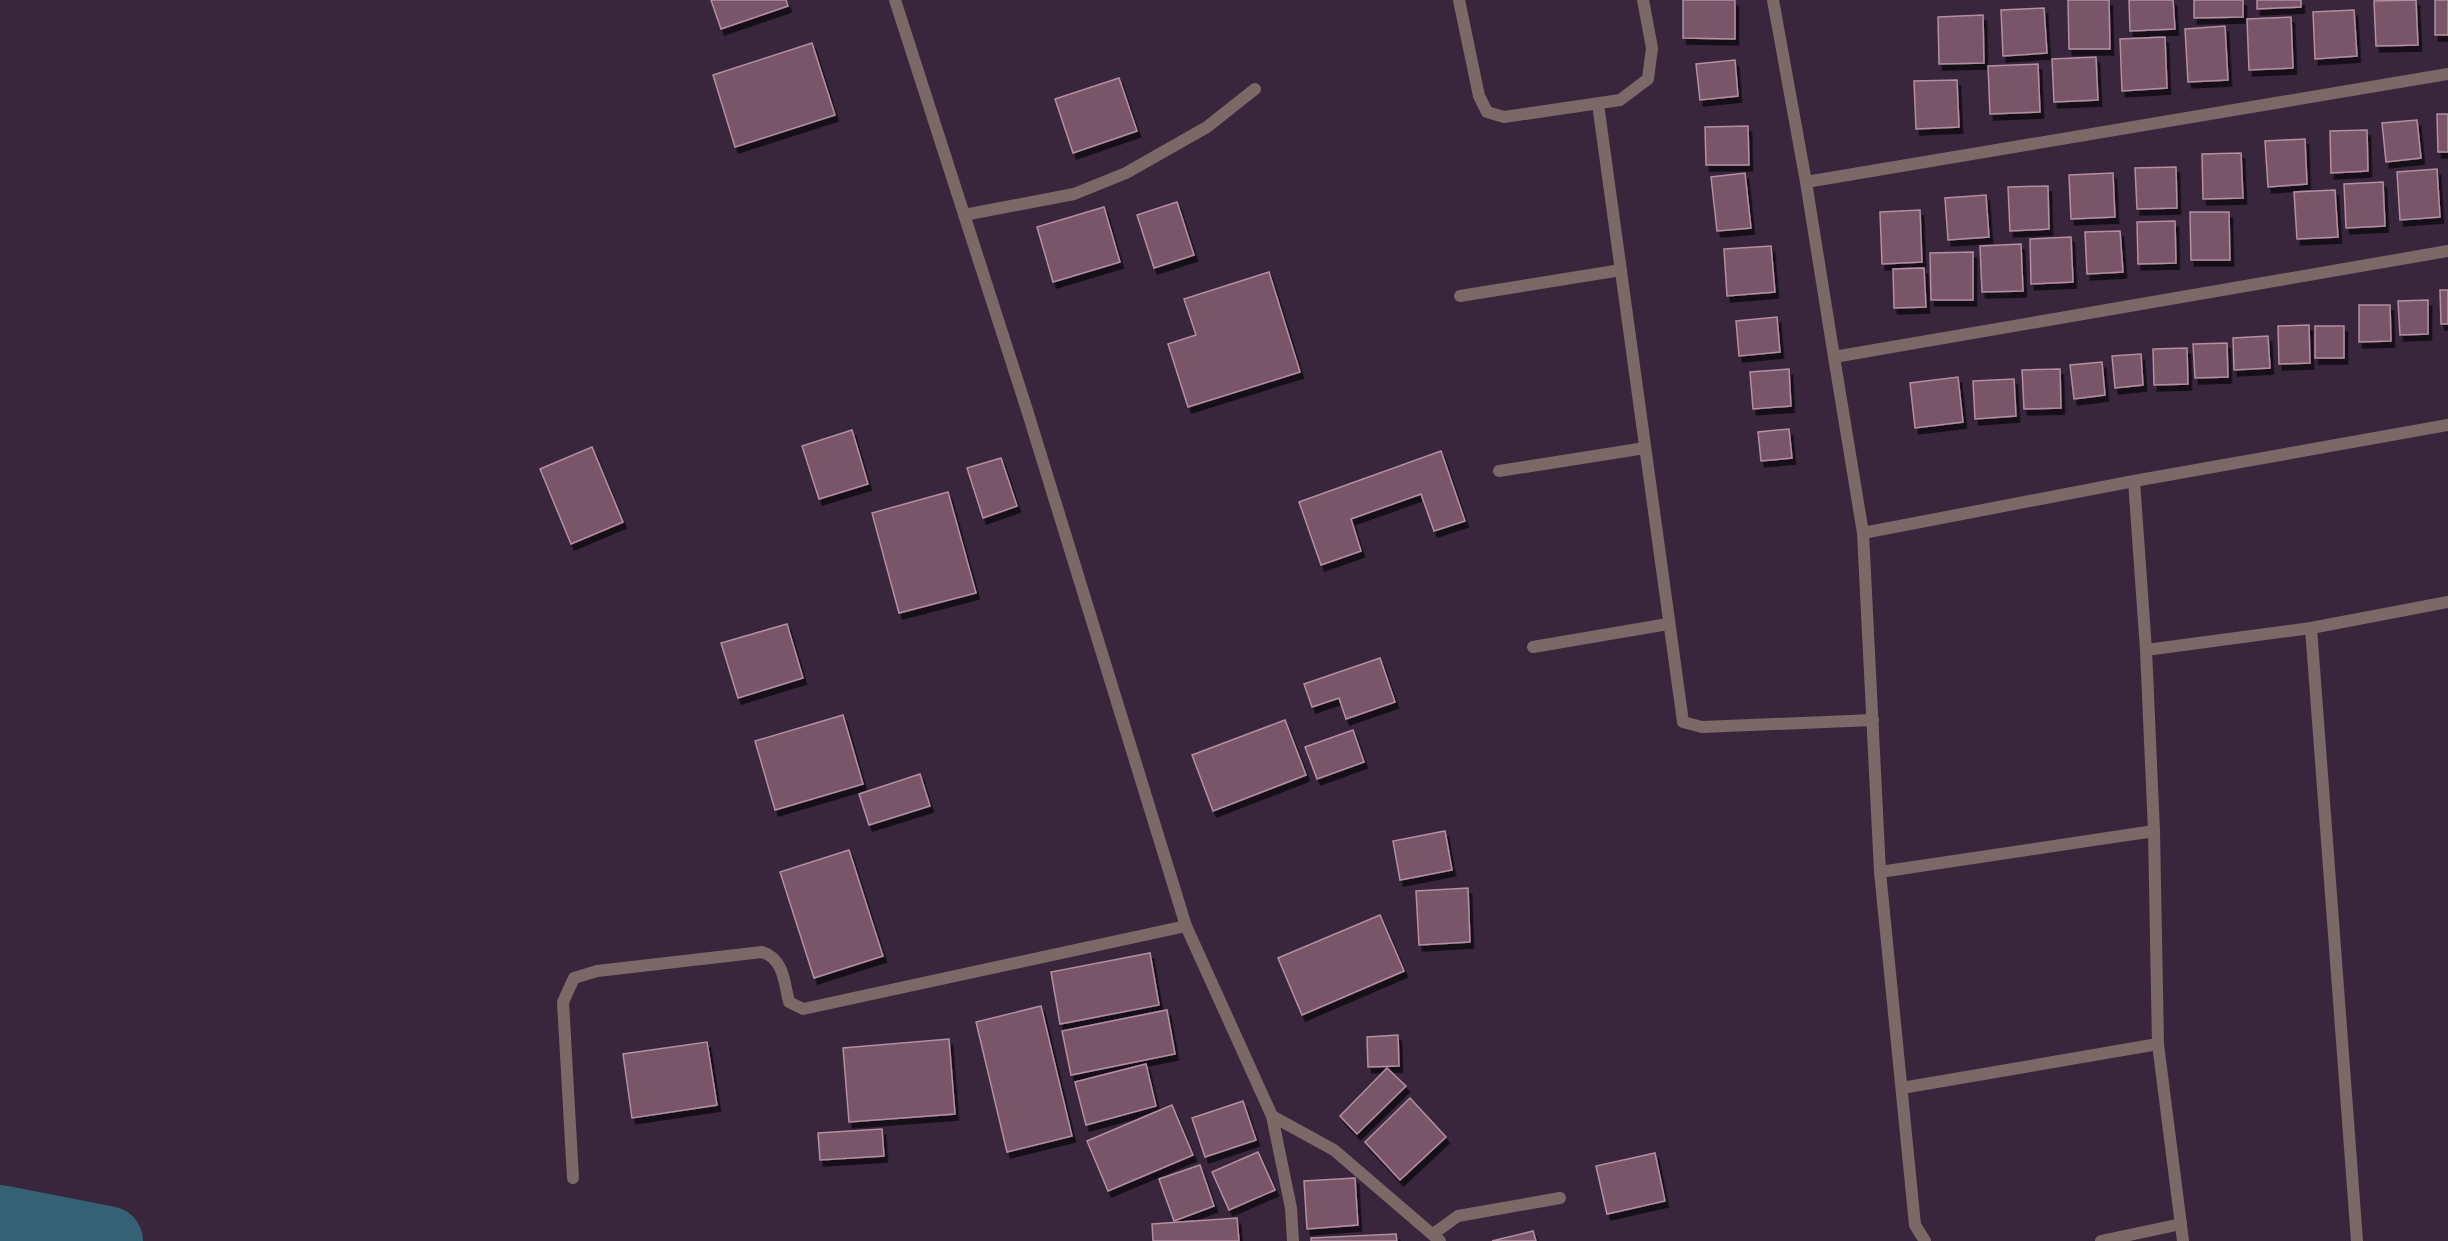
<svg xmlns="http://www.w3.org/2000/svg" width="2448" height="1241" font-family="Karla,sans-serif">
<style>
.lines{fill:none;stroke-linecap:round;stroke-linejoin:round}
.river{stroke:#366175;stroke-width:70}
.building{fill:#795467;stroke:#b38fa1;stroke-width:1.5;filter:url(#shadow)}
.minor{stroke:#7c6866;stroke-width:12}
</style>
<defs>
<filter id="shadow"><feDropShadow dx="3.5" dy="6" stdDeviation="0" flood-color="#0009"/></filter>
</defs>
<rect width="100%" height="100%" fill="#39263d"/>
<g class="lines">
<!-- river -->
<polyline class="river" points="0,1220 108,1241"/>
</g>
<!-- building -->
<g class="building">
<polygon points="711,0 786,0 788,6 721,29"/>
<polygon points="1683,0 1735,0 1735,39 1683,38"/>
<polygon points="2068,0 2109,0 2110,49 2069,49"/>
<polygon points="2129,0 2173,0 2175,29 2130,31"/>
<polygon points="2194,0 2243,0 2243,17 2194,18"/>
<polygon points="2257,0 2301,0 2301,7 2257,9"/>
<polygon points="2416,0 2418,45 2376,46 2374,1"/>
<rect x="2435" y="0" width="13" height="35"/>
<polygon points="2044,8 2047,53 2003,56 2001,10"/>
<polygon points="2354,10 2357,56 2315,59 2313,12"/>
<polygon points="1983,15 1984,63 1939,64 1938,17"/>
<polygon points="2291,17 2293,68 2249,70 2247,19"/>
<polygon points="2225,26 2228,80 2188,82 2185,29"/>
<polygon points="2165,37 2167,88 2122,91 2120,39"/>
<polygon points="812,43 835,115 735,147 713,75"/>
<polygon points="2096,57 2098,100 2054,102 2052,59"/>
<polygon points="1735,60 1738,96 1700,100 1696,64"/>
<polygon points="2038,64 2040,112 1990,114 1988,66"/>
<polygon points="1119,78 1137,131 1073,153 1055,99"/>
<polygon points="1957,80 1959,127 1916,129 1914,81"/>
<polygon points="2437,114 2448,114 2448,152 2438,152"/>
<polygon points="2417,120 2421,158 2386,162 2382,123"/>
<polygon points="1748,126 1749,165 1706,165 1705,127"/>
<polygon points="2367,130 2368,171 2331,173 2330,131"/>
<polygon points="2305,139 2307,184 2268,187 2265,141"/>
<polygon points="2241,153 2243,198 2203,199 2202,154"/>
<polygon points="2176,167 2177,208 2137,209 2135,168"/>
<polygon points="2437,169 2440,217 2400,220 2397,172"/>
<polygon points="1745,173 1751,228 1717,231 1711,177"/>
<polygon points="2113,173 2115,217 2071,219 2069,175"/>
<polygon points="2383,182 2385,226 2346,228 2344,184"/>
<polygon points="2048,186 2049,229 2010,231 2008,187"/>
<polygon points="2335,190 2338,237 2297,239 2294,192"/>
<polygon points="1986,195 1989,237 1948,240 1945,198"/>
<polygon points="1177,202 1194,255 1154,268 1137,215"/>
<polygon points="1104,207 1120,262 1053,282 1037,227"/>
<polygon points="1920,210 1922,262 1882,264 1880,212"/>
<polygon points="2190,212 2229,212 2230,260 2191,260"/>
<polygon points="2175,221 2176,263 2138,264 2137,222"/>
<polygon points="2120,231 2123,272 2087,274 2085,232"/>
<polygon points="2071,237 2073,282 2031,284 2030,239"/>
<polygon points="2021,244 2023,291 1982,292 1980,246"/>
<polygon points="1771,246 1775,292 1727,296 1724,249"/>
<polygon points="1973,252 1973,300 1931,300 1930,253"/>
<polygon points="1924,268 1926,307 1894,308 1893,269"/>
<polygon points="1269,272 1300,372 1188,407 1168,344 1196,335 1184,299"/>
<polygon points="2440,290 2448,290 2448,324 2441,324"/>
<polygon points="2428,300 2428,334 2400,335 2398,301"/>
<polygon points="2359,305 2390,305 2391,341 2359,342"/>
<polygon points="1777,317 1780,352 1739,356 1736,321"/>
<polygon points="2309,325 2310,363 2279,364 2278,326"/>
<rect x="2315" y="326" width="29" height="32"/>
<polygon points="2268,336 2270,368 2234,370 2233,338"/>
<polygon points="2227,343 2228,377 2195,378 2193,344"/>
<polygon points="2187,348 2188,384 2154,385 2153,349"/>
<polygon points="2141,354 2143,385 2115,388 2112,356"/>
<polygon points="2102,362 2105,395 2074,399 2070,365"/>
<polygon points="1789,369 1791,406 1753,409 1750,372"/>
<polygon points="2060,369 2061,408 2024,409 2022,370"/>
<polygon points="1958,377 1963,422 1915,428 1910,383"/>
<polygon points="2014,379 2016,416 1975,419 1973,381"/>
<polygon points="1789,429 1792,458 1761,461 1758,432"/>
<polygon points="852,430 868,484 819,499 802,446"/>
<polygon points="592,447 623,522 571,544 540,469"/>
<polygon points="1441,451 1465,521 1434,531 1421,494 1351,519 1361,551 1321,565 1299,502"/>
<polygon points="1001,458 1017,506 983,518 967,468"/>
<polygon points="948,492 976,593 899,613 872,513"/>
<polygon points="787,624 803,678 738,698 721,643"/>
<polygon points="1380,658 1395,702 1346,719 1339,698 1312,707 1304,684"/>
<polygon points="843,715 863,784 775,810 755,741"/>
<polygon points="1285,720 1306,775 1213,811 1192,755"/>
<polygon points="1353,730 1364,762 1317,779 1305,747"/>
<polygon points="920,774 930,806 869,825 859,794"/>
<polygon points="1445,831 1452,870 1400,880 1393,841"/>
<polygon points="849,850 883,956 814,978 780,872"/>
<polygon points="1468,888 1470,942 1419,945 1416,891"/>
<polygon points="1380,915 1404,971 1302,1015 1278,958"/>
<polygon points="1150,953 1159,1005 1060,1024 1051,972"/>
<polygon points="1041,1006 1072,1136 1007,1152 976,1022"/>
<polygon points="1167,1010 1175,1054 1071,1075 1062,1031"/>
<polygon points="1398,1035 1399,1066 1368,1067 1367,1037"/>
<polygon points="949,1039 955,1114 849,1122 843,1048"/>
<polygon points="707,1042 717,1105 632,1118 623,1054"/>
<polygon points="1146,1064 1156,1106 1086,1125 1075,1082"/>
<polygon points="1387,1068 1406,1086 1357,1134 1340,1116"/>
<polygon points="1410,1098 1446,1137 1400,1180 1365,1142"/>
<polygon points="1243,1101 1256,1140 1205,1157 1192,1118"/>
<polygon points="1172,1105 1193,1155 1108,1191 1087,1141"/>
<polygon points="882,1129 884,1156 820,1160 818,1133"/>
<polygon points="1258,1152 1275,1190 1229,1210 1212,1172"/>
<polygon points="1655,1153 1665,1201 1607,1214 1596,1166"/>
<polygon points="1200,1165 1214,1206 1174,1221 1159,1179"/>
<polygon points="1355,1178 1358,1225 1307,1229 1304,1181"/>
<polygon points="1237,1218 1239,1241 1153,1241 1152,1224"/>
<polygon points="1533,1231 1536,1241 1492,1241"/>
<polygon points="1396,1234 1397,1241 1311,1241 1311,1238"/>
</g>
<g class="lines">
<!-- minor -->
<g class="minor">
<polyline points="895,0 1027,410 1186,926 1272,1116 1291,1208 1293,1241"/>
<polyline points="1459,0 1479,96 1487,112 1504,117 1620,100 1648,79 1652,48 1643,0"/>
<polyline points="1773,0 1806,182 1834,357 2448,251"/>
<polyline points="1598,104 1683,722 1702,727 1873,720"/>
<polyline points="1806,182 2448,74"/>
<polyline points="964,215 1074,194 1126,173 1207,127 1255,89"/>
<polyline points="1460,296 1621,270"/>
<polyline points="1834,357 1863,533 2134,481 2448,425"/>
<polyline points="1499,471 1645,448"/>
<polyline points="2134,481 2146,650 2154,831 2158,1044 2183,1241"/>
<polyline points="1863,533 1880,872 1915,1225 1925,1241"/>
<polyline points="2311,628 2357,1241"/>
<polyline points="1533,647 1668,624"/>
<polyline points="2146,650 2311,628 2448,602"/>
<polyline points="1880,872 2154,831"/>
<polyline points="1902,1088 2158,1044"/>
<polyline points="1272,1116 1334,1150 1440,1241"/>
<path d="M573,1178L563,1002L574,978L597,971L762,952C784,959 784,982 789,1002L803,1009L1186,926"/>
<polyline points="1433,1234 1458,1216 1560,1198"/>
<polyline points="2101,1241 2181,1224"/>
</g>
</g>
</svg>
